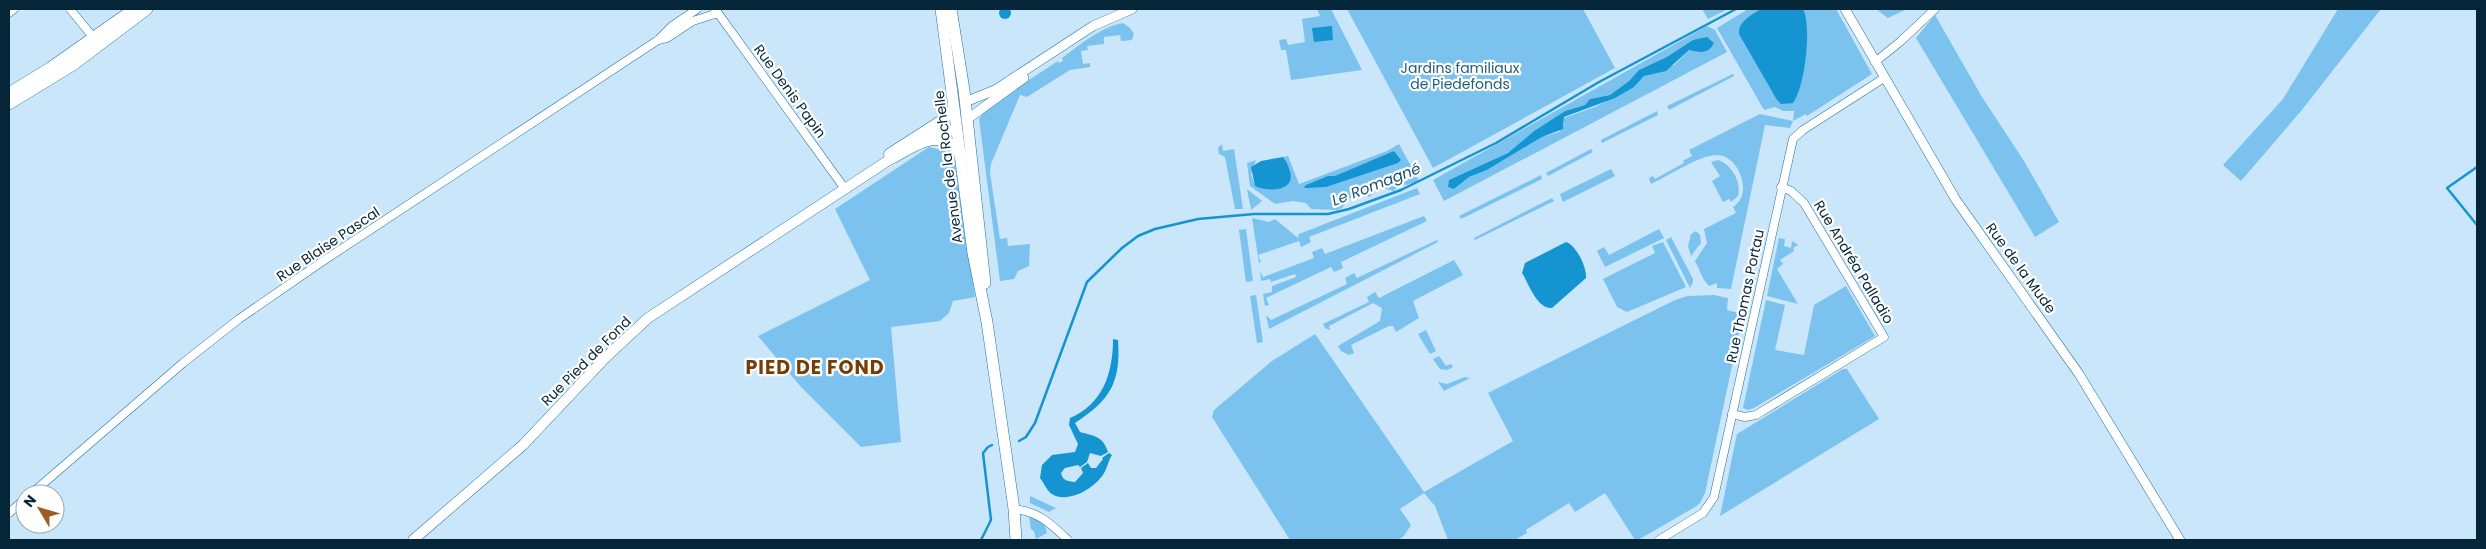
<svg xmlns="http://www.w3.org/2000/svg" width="2486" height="549" font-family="Poppins,sans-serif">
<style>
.green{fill:#7bc2ef;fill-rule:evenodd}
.water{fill:#1495d2}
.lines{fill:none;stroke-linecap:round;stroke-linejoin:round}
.stream{stroke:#1495d2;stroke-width:2.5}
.minor-casing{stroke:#2374a1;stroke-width:9}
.tertiary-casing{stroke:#2374a1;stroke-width:10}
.secondary-casing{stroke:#2374a1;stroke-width:11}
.primary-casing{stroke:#2374a1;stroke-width:12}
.minor{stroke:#fff;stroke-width:8}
.tertiary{stroke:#fff;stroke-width:9}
.secondary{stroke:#fff;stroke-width:10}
.primary{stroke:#fff;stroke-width:11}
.labels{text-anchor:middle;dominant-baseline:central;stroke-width:4.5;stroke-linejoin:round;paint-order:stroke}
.park-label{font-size:14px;fill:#245d7e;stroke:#fff}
.street-label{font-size:14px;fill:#042638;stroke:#fff}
.water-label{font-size:15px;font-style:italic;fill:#175273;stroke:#fff}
.district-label{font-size:19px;font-weight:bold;letter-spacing:1px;fill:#763e03;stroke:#fff}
</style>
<rect width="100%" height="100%" fill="#c9e6fa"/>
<!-- green -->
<g class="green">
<polygon points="1317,9 1331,9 1362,70 1291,80 1286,50 1281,50 1279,40 1286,39 1288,45 1305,42 1302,19 1320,16"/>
<polygon points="1347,9 1583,9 1615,68 1433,168"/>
<polygon points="1702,9 1728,9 1708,19"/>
<path d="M1748,9H1836L1872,74L1807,116L1806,114L1793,121L1790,128L1765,125L1731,289L1717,288V283L1709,286L1704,280L1695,261L1707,243L1704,229L1736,213L1733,207C1754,195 1739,154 1716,155C1698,156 1668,176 1651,184L1649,178L1653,176L1655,179L1684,163L1683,161L1692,156L1689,150L1760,114L1793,121L1794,111H1783L1775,107L1764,110L1717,28Z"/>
<polygon points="1876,9 1907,9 1888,18"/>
<polygon points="2338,9 2381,9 2301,111 2241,181 2223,165 2283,99"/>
<polygon points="1935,15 1982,97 2024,161 2059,222 2035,237 1916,38"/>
<path d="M1123,23L1130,28L1134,34L1132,40L1121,41L1120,35L1104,37V44L1087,46L1088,50L1081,51L1083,64L1090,63V67L1070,70L1027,97L1020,95L991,164L990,173L1000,239L1007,238L1008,246L1030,244L1029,266L1018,271L1014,279L1000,281L979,119L989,106L1058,61L1059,63L1063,61L1062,58C1080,45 1100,27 1123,23Z"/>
<path d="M1707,26L1715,30L1727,52L1444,201L1433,180ZM1693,40L1714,43C1709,54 1700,53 1689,50L1674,65L1644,76L1634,87L1595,107L1564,118V125L1559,132L1542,137L1487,170L1469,177L1454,189L1449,180L1508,153L1534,131L1565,111L1585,105L1590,99L1610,95L1629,81L1639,70L1667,58Z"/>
<polygon points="1733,74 1734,76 1669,110 1667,106"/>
<polygon points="1657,111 1658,115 1602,143 1601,140"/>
<polygon points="1222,144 1223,151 1234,149 1243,209 1235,209 1225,157 1219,154 1218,148"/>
<path d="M1399,144L1419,181L1406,185L1402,184L1393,191C1382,186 1377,191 1369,197L1364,194L1353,197L1347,200L1342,208L1337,210L1311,209L1306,203L1293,201L1275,204L1250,186L1247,163L1256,160L1251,174L1254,183L1284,188L1286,160L1283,157L1288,156L1299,184L1387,151Z"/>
<polygon points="929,147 945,151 955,162 975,297 953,301 949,313 940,321 891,327 901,442 861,447 801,387 758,336 870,280 835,209"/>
<polygon points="1591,149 1593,152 1548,176 1546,173"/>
<path d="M1718,160C1731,164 1742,182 1738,196L1731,202L1729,199L1723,202L1712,181L1720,176L1711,162Z"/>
<polygon points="1611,169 1615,176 1563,202 1560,194"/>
<polygon points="1541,175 1542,179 1461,219 1459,216"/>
<polygon points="1417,188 1420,194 1309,237 1311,242 1301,247 1299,241 1258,255 1261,262 1259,263 1252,218 1269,222 1275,219 1298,238 1299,234"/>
<polygon points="1247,189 1262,201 1251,210"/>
<polygon points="1552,198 1554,201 1475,240 1474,238"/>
<polygon points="1424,216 1427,221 1341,262 1343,268 1334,272 1331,267 1266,298 1269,305 1265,306 1263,294 1272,292 1272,286 1296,277 1295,274 1271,282 1270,279 1261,281 1260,271 1263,277 1314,258 1312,252 1322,248 1325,254"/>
<polygon points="1246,229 1253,281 1246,282 1239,230"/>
<polygon points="1659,229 1664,238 1605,267 1597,251 1604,247 1609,255"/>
<polygon points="1696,231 1700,235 1701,243 1691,256 1688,246 1691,234"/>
<polygon points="1671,237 1693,279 1693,282 1690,288 1666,240"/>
<polygon points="1779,238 1785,239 1784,246 1791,248 1792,241 1798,245 1793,248 1794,251 1780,260 1783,264 1777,269 1798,304 1767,296"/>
<polygon points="1437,240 1438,242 1269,329 1266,315 1271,320 1347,284 1345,278 1354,273 1357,278"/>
<polygon points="1663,242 1686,287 1627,312 1617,307 1603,279 1655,253 1652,246"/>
<polygon points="1454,260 1463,275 1413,301 1419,318 1396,332 1393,326 1389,326 1351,345 1354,353 1349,355 1341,351 1338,346 1380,321 1382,308 1373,303 1329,326 1330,330 1325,328 1323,324 1369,302 1367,297 1375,292 1379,298"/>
<polygon points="1846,286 1875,336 1754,408 1748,410 1743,408 1766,300 1785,305 1775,350 1804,355 1814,305"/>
<polygon points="1256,295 1263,342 1257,343 1250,296"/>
<polygon points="1714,295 1728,298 1727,310 1743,314 1705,493 1700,503 1695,507 1638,540 1635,540 1605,493 1575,512 1569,503 1526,530 1527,533 1515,540 1448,540 1435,506 1424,493 1400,509 1411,525 1404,536 1398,540 1290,540 1212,417 1214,410 1272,361 1315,334 1424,492 1513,441 1488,393 1675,300 1688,296"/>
<polygon points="1426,330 1436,351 1430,354 1418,334"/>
<polygon points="1439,356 1446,366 1451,364 1453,367 1447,370 1440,369 1433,359"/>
<polygon points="1843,369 1847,369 1879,419 1720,516 1737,434"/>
<polygon points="1465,377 1470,378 1444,391 1438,382 1447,384"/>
<polygon points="1030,496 1056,508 1049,512 1030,503"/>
<path d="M1029,516C1039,520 1045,521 1047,533L1036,539L1034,531L1031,529Z"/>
</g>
<!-- water -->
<g class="water">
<circle cx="1005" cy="13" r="6"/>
<path d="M1761,9H1803C1812,27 1805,87 1793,103L1781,104L1777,100L1739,34C1738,21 1752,15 1761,9Z"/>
<polygon points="1332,26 1333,40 1314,42 1312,28"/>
<path d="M1707,37L1714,43C1709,54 1700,53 1689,50L1666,71L1644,76L1634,87L1615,98L1564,117L1563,129L1542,137L1487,170L1469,177L1454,189L1448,187L1449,180L1508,153L1534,131L1565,111L1585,105L1590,99L1610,95L1629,81L1639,70L1667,57L1693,40Z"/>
<polygon points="1394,151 1401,160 1398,163 1326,187 1304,188 1306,185 1328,176 1335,176"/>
<path d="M1283,157C1287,161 1288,166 1290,171C1296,192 1268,192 1255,186L1251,167L1261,161Z"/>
<path d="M1566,242C1576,245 1587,267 1586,278L1552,308C1537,309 1529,284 1522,273L1525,263Z"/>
<path d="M1113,339L1118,340C1121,383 1110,400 1075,423L1080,432C1094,436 1103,436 1108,452L1101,456L1090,453L1087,462L1080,467L1078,465L1065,468L1061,473C1063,481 1067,481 1075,482L1083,473L1081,468L1088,463L1091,468H1096L1103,459L1102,458L1109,453L1112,455C1109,460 1108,464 1106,469C1100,486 1068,505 1052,494C1047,491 1044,483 1040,478L1042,465L1052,455L1075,452L1078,444L1069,425L1070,418C1103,404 1113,373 1113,339Z"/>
</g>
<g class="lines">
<!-- stream -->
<g class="stream">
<polyline points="2477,167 2447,188 2477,225"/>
<polyline points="1019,441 1026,437 1035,423 1087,282 1122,248 1138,236 1155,229 1198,219 1254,214 1328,214 1349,209 1401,190 1496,143 1599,82 1736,9"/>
<polyline points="981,540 991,520 983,453 988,447 992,445"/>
</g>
<defs>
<g id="minor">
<polyline points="70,9 93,37"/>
<polyline points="715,9 845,189"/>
<polyline points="9,13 14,9"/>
<polyline points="658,40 667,38 693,21 718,13"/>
<polyline points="1875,62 1901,41 1935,9"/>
<polyline points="1732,414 1745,417 1756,415 1884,337 1804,203 1791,191 1781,187"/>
<polyline points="31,494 183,363 239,319 320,263 658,40 672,26 697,9"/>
<path d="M1014,509C1038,511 1051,524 1068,540"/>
<polyline points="9,513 25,499"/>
<polyline points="1659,540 1703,513 1714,497 1793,139 1803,130 1884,78"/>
</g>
<g id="tertiary">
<polyline points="1845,9 1956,200 2079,374 2180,540"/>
<polyline points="965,102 995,90 1093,26 1132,9"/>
<polyline points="966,120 1024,78"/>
</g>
<g id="secondary">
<path d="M911,143C929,132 940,136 957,128"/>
<polyline points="889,154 945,118 954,108"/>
<polyline points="413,540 523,445 605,358 648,318 898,154"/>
</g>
<g id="primary">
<polyline points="941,9 973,253 987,322 1014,509 1016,540"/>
<polyline points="951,9 964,90 985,283"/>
<polyline points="9,93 50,68 134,9"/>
<polyline points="9,104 73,65 147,9"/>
<path d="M892,158C915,146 942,124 961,156"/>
</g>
</defs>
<!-- minor casing -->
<use href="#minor" class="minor-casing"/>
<!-- tertiary casing -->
<use href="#tertiary" class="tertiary-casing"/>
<!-- secondary casing -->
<use href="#secondary" class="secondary-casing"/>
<!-- primary casing -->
<use href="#primary" class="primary-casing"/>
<!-- minor -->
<use href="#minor" class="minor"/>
<!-- tertiary -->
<use href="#tertiary" class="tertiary"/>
<!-- secondary -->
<use href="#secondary" class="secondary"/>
<!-- primary -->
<use href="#primary" class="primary"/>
</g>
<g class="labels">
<!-- park labels -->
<g class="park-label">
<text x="1460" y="68">Jardins familiaux<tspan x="1460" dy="16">de Piedefonds</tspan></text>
</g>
<!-- street labels -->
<g class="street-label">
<text transform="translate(790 91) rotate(54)">Rue Denis Papin</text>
<text transform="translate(948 167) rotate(-97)">Avenue de la Rochelle</text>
<text transform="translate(328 244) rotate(-34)">Rue Blaise Pascal</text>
<text transform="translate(1854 262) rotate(59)">Rue Andréa Palladio</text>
<text transform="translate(2021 268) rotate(54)">Rue de la Mude</text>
<text transform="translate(1745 296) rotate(-78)">Rue Thomas Portau</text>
<text transform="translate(586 361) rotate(-45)">Rue Pied de Fond</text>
</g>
<!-- water labels -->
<g class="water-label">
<text transform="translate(1376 184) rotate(-21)">Le Romagné</text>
</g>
<!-- district labels -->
<g class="district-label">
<text x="815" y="367">PIED DE FOND</text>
</g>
</g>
<!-- border -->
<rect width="2486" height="549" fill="none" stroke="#042638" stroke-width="20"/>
<!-- north arrow -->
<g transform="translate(40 509) rotate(308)"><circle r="24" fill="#ffffff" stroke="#9ba8af"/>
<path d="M0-4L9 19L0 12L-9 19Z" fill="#9c5c25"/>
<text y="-8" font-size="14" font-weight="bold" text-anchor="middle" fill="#042638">N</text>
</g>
</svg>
